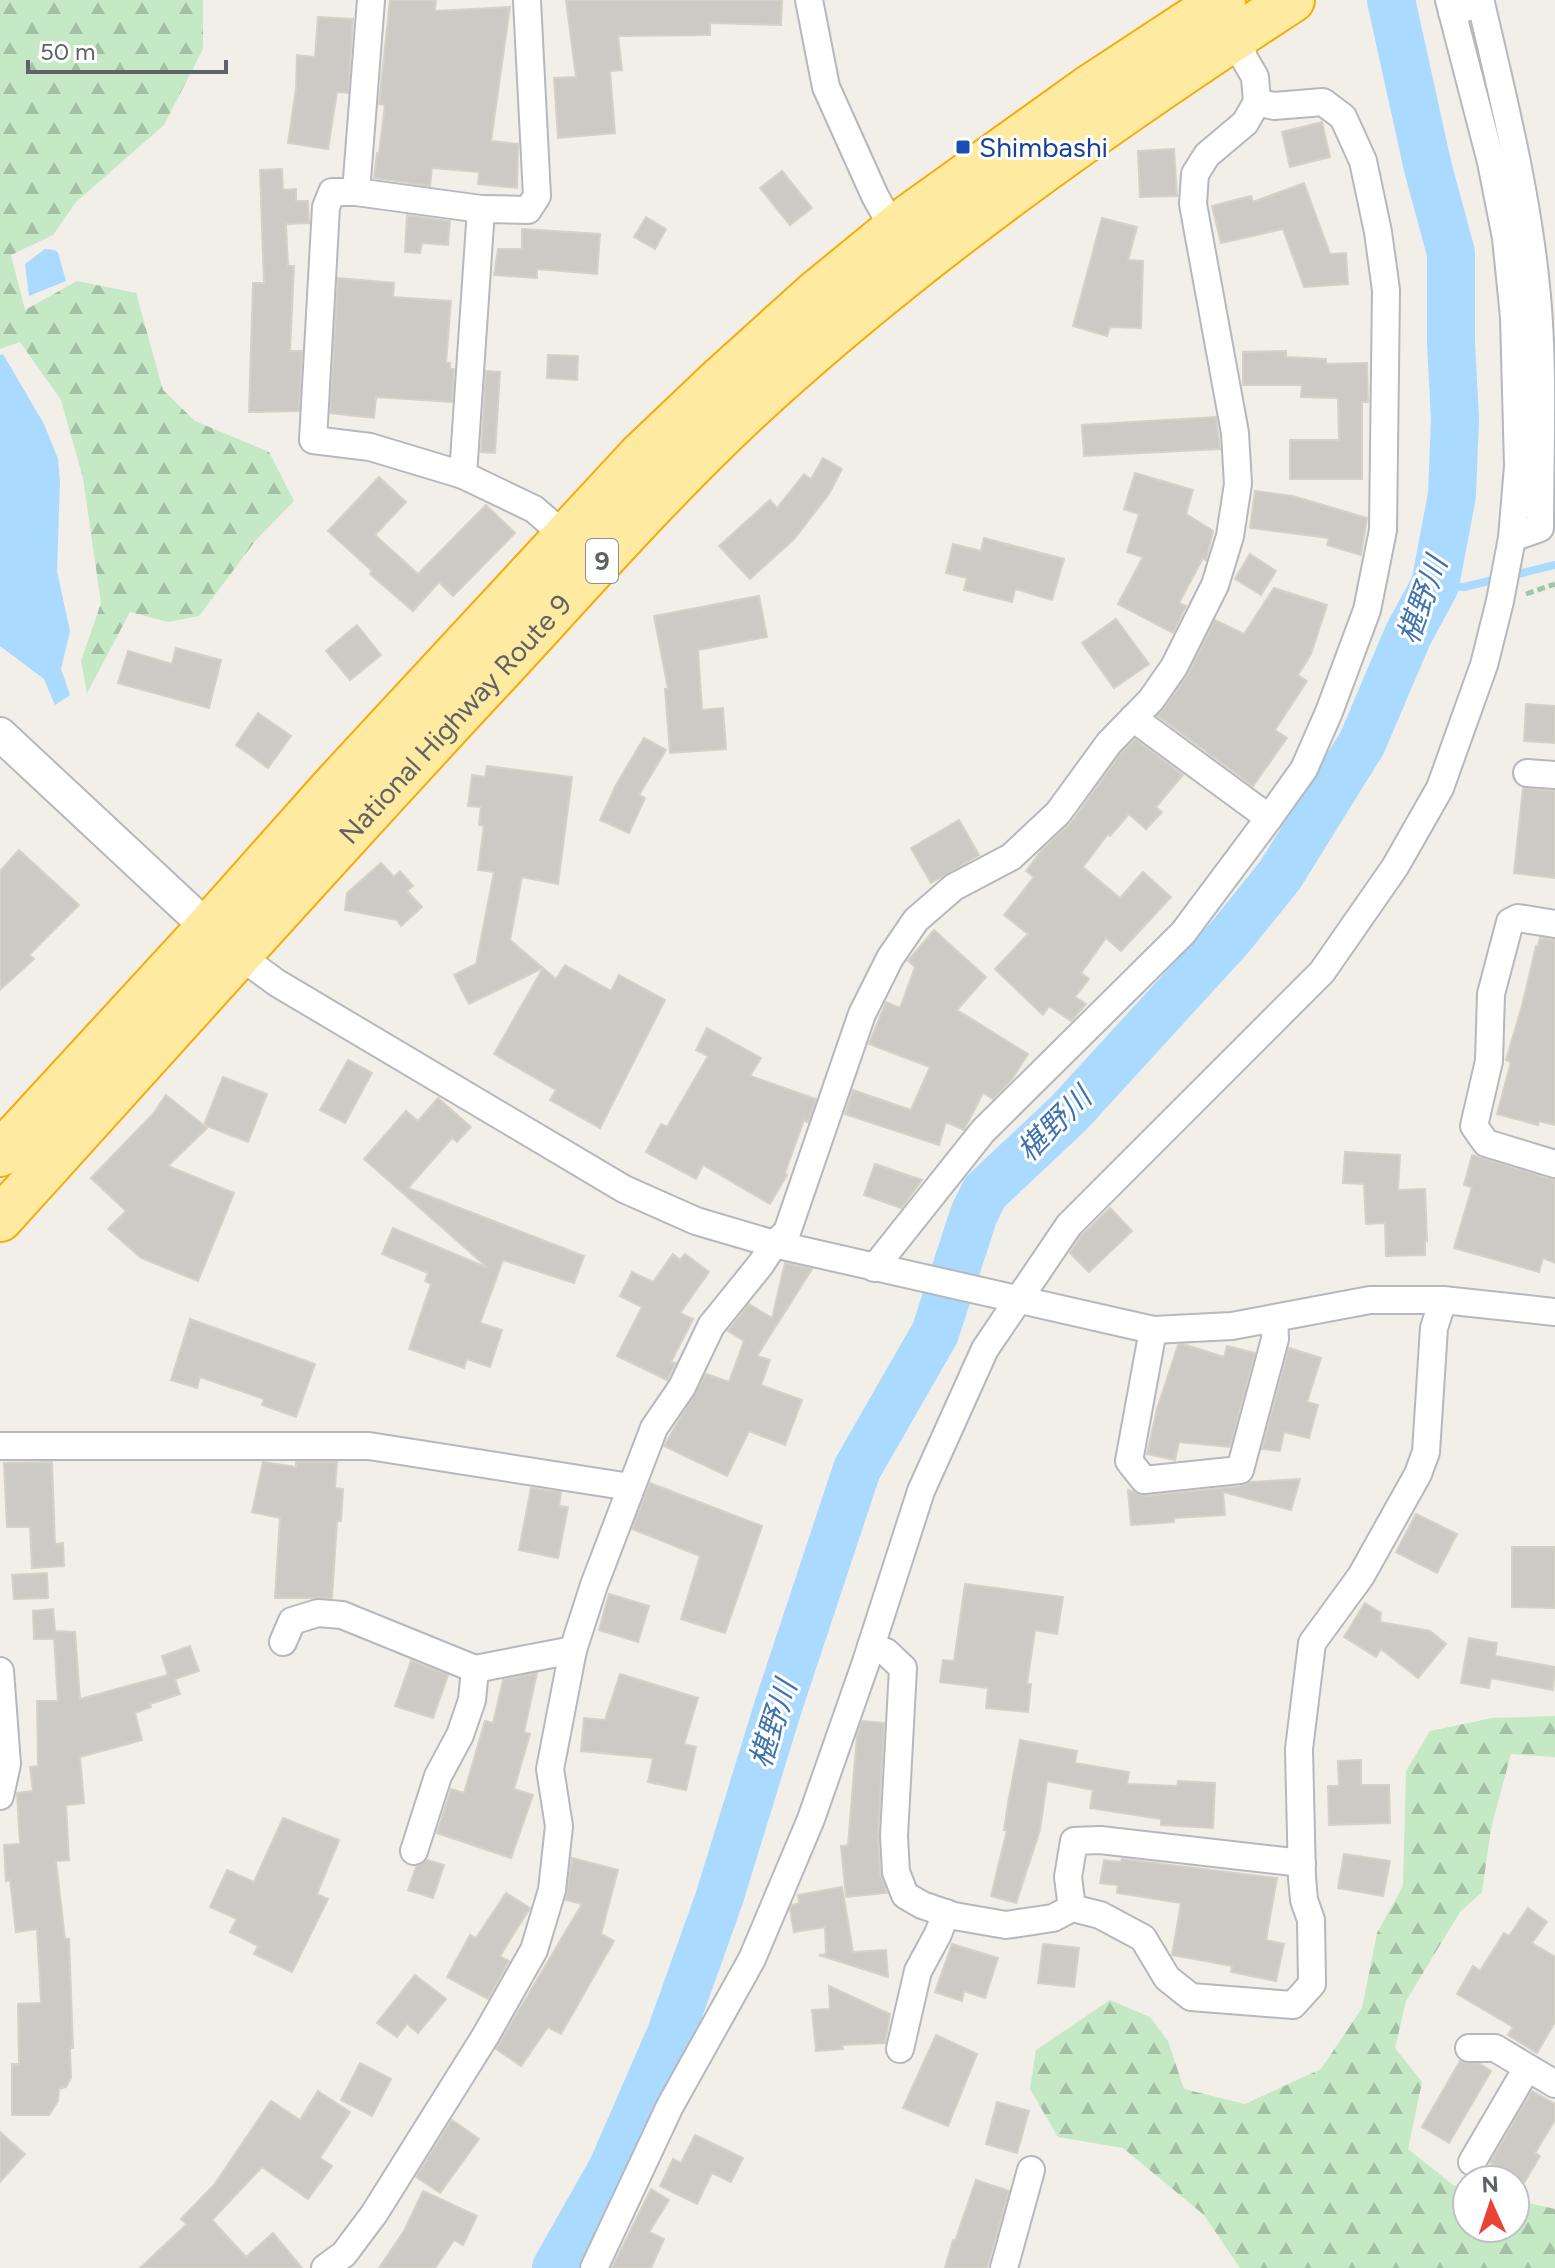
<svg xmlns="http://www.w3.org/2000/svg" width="1555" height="2268" font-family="Figtree,'Noto Sans JP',sans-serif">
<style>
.forest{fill:url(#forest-firs)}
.water{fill:#aadaff}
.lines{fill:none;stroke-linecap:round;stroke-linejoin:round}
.stream{stroke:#aadaff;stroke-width:8}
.river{stroke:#aadaff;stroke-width:48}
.building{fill:#cccac5;stroke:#d6d1c6;stroke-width:2}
.minor-casing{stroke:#b5b8bc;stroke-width:30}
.tertiary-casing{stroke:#b5b8bc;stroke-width:36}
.trunk-casing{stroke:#f9ab00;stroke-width:48}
.path{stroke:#9cc7a9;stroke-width:5;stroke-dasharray:8 4;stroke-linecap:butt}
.minor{stroke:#fff;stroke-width:26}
.tertiary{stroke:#fff;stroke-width:32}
.trunk{stroke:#feeaa1;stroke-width:44}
.transit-dot{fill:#1a4fb4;stroke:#fff;stroke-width:3}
.labels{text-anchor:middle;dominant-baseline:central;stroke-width:6;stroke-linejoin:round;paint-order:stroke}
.shield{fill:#fff;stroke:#8f9295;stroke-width:2}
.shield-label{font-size:26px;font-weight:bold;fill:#5f6368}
.transit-label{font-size:28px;fill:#164399;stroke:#fff;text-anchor:start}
.street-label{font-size:28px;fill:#5f6368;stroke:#fff}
.water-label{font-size:30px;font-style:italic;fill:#4174aa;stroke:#fff}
</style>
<defs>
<pattern id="forest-firs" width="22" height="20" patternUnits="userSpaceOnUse" patternTransform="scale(2)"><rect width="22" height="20" fill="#c5e8c5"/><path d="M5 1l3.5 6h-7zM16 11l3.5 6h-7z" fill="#a3c0a4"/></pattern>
</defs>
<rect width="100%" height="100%" fill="#f1efe8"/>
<!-- forest -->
<g class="forest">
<polygon points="0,0 203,0 203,49 164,125 76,202 53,235 11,255 25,310 77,281 136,293 163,390 195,421 269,452 294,501 256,540 199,616 168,622 130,612 87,693 81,661 101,603 83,478 61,400 20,342 0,349"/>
<polygon points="1555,1716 1555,1757 1511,1754 1491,1828 1482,1892 1460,1912 1406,2001 1395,2048 1422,2082 1408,2149 1453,2185 1467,2188 1467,2228 1515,2228 1515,2200 1555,2209 1555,2268 1240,2268 1204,2215 1123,2148 1058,2137 1030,2089 1036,2050 1110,2000 1150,2017 1168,2041 1184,2089 1245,2104 1321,2069 1362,2008 1377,1933 1403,1886 1406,1771 1430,1731 1492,1718"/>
</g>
<!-- water -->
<g class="water">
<polygon points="45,249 55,250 58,253 66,281 29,296 25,264"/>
<polygon points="3,354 44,424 58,459 60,481 57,571 70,631 61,669 70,695 55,705 44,679 0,646 0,355"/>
</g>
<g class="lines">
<!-- stream -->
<polyline class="stream" points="1435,585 1464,587 1555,565"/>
<!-- river -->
<polyline class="river" points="556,2268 612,2169 670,2036 719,1899 779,1704 857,1469 935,1333 974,1214 985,1192 1069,1113 1230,937 1280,875 1362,743 1408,635 1435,585 1452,495 1455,419 1451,343 1451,253 1428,168 1391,0"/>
</g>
<!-- building -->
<g class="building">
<polygon points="390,0 436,0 435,11 510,7 491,141 518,144 517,188 478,184 479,172 432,168 430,186 374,178 377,153 379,153 385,105 379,104"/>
<polygon points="566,0 782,0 781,25 710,23 710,35 618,36 622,70 610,71 615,133 558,138 554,78 576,77"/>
<polygon points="318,17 353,19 348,93 337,92 328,149 288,143 296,89 297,55 315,57"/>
<polygon points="1322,122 1330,157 1290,167 1282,132"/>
<polygon points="1174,149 1177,196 1140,197 1138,151"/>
<polygon points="282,169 283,190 296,189 296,201 308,201 309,223 286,224 288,266 294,266 290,351 302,351 299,411 249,412 253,283 264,283 260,170"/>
<polygon points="782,171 812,208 790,225 760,188"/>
<polygon points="1304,183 1330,254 1346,253 1348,284 1304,287 1283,229 1221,243 1212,206 1251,196 1253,202"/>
<polygon points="407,215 450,221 448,245 422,243 420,253 405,252"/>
<polygon points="646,217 666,229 655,249 634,237"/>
<polygon points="1102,218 1137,227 1128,260 1143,261 1141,328 1110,327 1107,336 1073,326"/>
<polygon points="522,229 600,234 597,274 537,269 537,278 494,275 498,249 522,249"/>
<polygon points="338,278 394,283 393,297 451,301 446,363 450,363 450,369 454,369 452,402 376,397 374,418 330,413"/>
<polygon points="1286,351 1286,357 1326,359 1326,364 1367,363 1368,402 1362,402 1362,479 1290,479 1290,440 1339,440 1338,398 1301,397 1302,385 1243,385 1243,352"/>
<polygon points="548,355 578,356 577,380 547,378"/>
<polygon points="486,371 500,372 495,453 481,452"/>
<polygon points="1216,417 1220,449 1084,456 1082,425"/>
<polygon points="823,458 842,469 829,494 794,539 750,579 719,546 770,500 777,508 804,474 811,479"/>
<polygon points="1135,473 1193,490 1186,514 1213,531 1206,560 1203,558 1179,603 1186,606 1173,633 1118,604 1143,557 1127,552 1139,514 1124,509"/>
<polygon points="379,477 406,502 375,535 418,574 486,505 515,533 453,596 439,582 413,611 370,574 372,571 328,531"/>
<polygon points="1255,491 1293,496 1367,518 1361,555 1327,545 1329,538 1250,528"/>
<polygon points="984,538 1064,559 1052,600 1015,589 1012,602 964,590 967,578 946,573 953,544 981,551"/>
<polygon points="1250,554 1276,571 1261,595 1235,579"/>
<polygon points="1274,588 1327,605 1311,654 1298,675 1307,681 1275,730 1287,738 1253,786 1158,716 1187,676 1215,620 1244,634"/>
<polygon points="759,596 767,637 698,650 702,710 723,708 726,749 670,753 665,689 668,689 654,616"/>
<polygon points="1116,619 1149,664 1114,688 1082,643"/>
<polygon points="357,625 381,655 350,680 326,651"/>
<polygon points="176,648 221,660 209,708 118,683 128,651 172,664"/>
<polygon points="1526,704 1555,706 1555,743 1524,741"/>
<polygon points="258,713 291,736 268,768 236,745"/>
<polygon points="644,738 666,750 639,795 645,798 629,833 600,820 616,785"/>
<polygon points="1135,739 1183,775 1156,807 1162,812 1146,829 1129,814 1110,836 1108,834 1083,867 1120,898 1143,872 1171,897 1121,951 1106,938 1081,973 1089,979 1075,997 1086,1004 1071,1021 1049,1006 1043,1015 995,969 1028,934 1004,915 1034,877 1026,871 1042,850 1071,823 1121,753"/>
<polygon points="487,766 572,777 558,884 522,877 510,940 543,968 469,1004 454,975 476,964 494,872 478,870 484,826 479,825 481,807 468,806 472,775 485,777"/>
<polygon points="1523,788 1555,791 1555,878 1514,873"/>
<polygon points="959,820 979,855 931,883 911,848"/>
<polygon points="19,850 79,905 29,955 34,959 0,990 0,871"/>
<polygon points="381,863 394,877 400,871 413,886 407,891 422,907 401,926 397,920 345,910 347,893"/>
<polygon points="934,930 986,977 957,1010 1028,1054 1012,1079 993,1099 983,1093 964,1130 946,1122 939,1145 845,1114 853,1090 911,1110 930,1067 869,1044 886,1002 900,1008 915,967 908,961"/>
<polygon points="1540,938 1555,940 1555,1125 1539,1121 1538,1125 1497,1114 1511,1062 1506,1060 1522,1006 1536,946 1538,946"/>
<polygon points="565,965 611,991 619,975 665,1000 600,1128 550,1100 556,1090 494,1054 543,968 556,979"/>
<polygon points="707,1028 761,1058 750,1076 816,1099 808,1122 804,1120 785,1173 787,1175 770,1204 703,1165 696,1179 646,1152 661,1124 667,1127 708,1056 696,1050"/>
<polygon points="348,1060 372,1073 345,1123 320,1110"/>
<polygon points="223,1077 267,1094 248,1142 204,1125"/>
<polygon points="166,1095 207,1128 168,1166 234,1193 198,1281 141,1258 108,1229 126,1211 91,1178 153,1114"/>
<polygon points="438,1098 471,1127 457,1142 452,1138 408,1188 584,1256 574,1283 503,1260 480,1323 502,1330 490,1367 467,1359 464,1368 409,1349 431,1284 425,1281 428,1273 382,1254 393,1228 488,1268 364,1159 406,1111 418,1121"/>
<polygon points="1345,1152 1400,1155 1398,1190 1425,1189 1427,1241 1425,1240 1425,1255 1386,1256 1385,1223 1366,1224 1364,1184 1343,1183"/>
<polygon points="1472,1155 1555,1180 1555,1263 1543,1258 1539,1272 1454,1248 1472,1187 1464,1185"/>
<polygon points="875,1164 922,1180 901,1208 864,1195"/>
<polygon points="1110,1208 1132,1231 1089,1272 1070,1253 1081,1236"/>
<polygon points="673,1254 680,1260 685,1254 709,1272 680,1313 693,1319 671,1362 676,1363 667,1380 617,1356 642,1307 620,1296 632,1272 653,1282"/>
<polygon points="785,1263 812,1269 757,1356 770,1360 761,1385 802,1400 785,1445 749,1431 727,1476 664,1446 706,1374 729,1382 744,1341 728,1331 749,1304 772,1318"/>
<polygon points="190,1319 315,1364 296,1417 262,1405 264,1399 200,1377 197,1388 171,1380"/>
<polygon points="1183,1344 1224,1357 1227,1346 1255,1353 1230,1447 1179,1442 1175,1460 1147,1454 1157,1409 1178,1345"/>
<polygon points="1289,1348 1321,1358 1307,1402 1318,1405 1309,1438 1284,1432 1280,1451 1262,1449"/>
<polygon points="52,1462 55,1544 63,1543 64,1566 32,1568 30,1527 7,1527 4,1463"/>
<polygon points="263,1462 296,1467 296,1462 337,1462 335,1488 343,1489 341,1521 337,1521 332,1598 275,1598 280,1518 252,1512"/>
<polygon points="1300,1479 1291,1510 1223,1492 1225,1515 1174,1518 1174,1522 1131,1525 1128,1490 1146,1496 1242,1486 1251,1482"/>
<polygon points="650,1483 762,1526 725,1633 681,1619 700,1556 632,1529"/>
<polygon points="531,1488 561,1492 559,1506 568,1507 558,1558 519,1550"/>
<polygon points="1416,1514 1457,1534 1437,1573 1396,1552"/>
<polygon points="1512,1547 1555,1547 1555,1608 1512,1607"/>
<polygon points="47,1573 48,1598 14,1599 12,1575"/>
<polygon points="965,1584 1063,1597 1057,1634 1035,1630 1027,1684 1031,1684 1028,1712 986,1708 988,1688 940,1682 943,1660 954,1661"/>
<polygon points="609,1594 649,1606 638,1642 599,1630"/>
<polygon points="1365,1603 1381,1613 1380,1622 1430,1631 1446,1644 1418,1678 1381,1649 1376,1657 1344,1637"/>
<polygon points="53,1609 55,1631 75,1632 80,1699 168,1675 162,1656 190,1646 199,1671 175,1679 180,1694 150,1704 151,1707 135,1713 142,1740 80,1757 84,1803 66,1805 69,1860 56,1861 65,1939 69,1939 73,2048 70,2048 71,2078 66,2087 59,2089 58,2101 49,2115 12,2115 12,2064 19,2064 18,2004 41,2003 37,1929 16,1932 10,1880 6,1881 4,1845 20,1844 17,1793 33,1791 30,1767 38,1766 37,1701 58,1701 54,1639 34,1639 33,1611"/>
<polygon points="1469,1638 1497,1643 1495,1656 1555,1667 1553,1690 1491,1678 1489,1688 1461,1683"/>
<polygon points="411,1661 448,1675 433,1718 395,1706"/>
<polygon points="537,1673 524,1732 530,1734 514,1789 533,1795 511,1858 437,1833 451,1789 464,1793 485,1721 493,1723 503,1680"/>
<polygon points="620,1674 698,1698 684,1744 696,1747 686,1790 648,1782 653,1758 581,1751 584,1718 605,1720"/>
<polygon points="862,1721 884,1723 878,1837 880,1873 887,1893 846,1897 841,1846 848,1845 857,1736"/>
<polygon points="1020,1740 1077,1751 1075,1763 1129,1772 1127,1784 1177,1786 1178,1781 1215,1783 1213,1828 1161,1825 1161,1819 1090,1808 1093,1790 1047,1781 1040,1830 1016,1903 991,1896 1007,1830 1004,1830 1008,1803"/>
<polygon points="1361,1760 1361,1785 1389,1785 1390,1823 1329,1825 1328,1786 1339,1786 1338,1761"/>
<polygon points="283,1818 339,1840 317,1894 328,1899 292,1972 254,1954 258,1946 230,1932 237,1919 210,1907 227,1870 254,1882"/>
<polygon points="1344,1854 1390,1861 1383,1896 1338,1888"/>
<polygon points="572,1858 618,1870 601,1934 614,1941 561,2034 548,2027 521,2066 496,2049 582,1904 566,1900"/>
<polygon points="1122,1859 1277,1878 1266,1940 1284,1944 1276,1981 1231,1972 1232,1966 1172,1955 1181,1903 1117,1893 1118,1885 1100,1883 1104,1860 1121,1862"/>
<polygon points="427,1860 444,1865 433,1898 408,1890 416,1867"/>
<polygon points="842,1887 853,1952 886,1950 888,1977 819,1955 826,1954 825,1927 794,1932 790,1910 792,1905 799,1903 798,1895"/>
<polygon points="506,1893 530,1908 500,1956 509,1961 488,1999 447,1977 470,1935 476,1938"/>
<polygon points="1528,1908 1547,1922 1532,1943 1555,1957 1555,2022 1537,2053 1508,2035 1513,2027 1457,1994 1473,1966 1480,1971 1504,1933 1509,1936"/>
<polygon points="952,1944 998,1958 985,1998 964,1991 962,2001 935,1992"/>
<polygon points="1043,1944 1079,1948 1074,1987 1038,1983"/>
<polygon points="415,1975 446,1999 418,2033 407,2024 397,2037 377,2023"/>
<polygon points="829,1986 890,2014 885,2043 842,2045 843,2049 816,2051 812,2010 830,2009"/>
<polygon points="936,2035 977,2054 948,2126 903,2108"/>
<polygon points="1460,2061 1480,2064 1491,2071 1449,2143 1422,2127"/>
<polygon points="360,2063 391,2079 372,2116 341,2100"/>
<polygon points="318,2091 350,2112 320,2158 332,2166 308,2199 262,2167 212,2220 246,2257 273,2233 302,2268 140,2268 187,2224 181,2219 214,2185 271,2101 300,2120"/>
<polygon points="1532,2091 1555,2104 1555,2120 1535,2153 1540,2156 1524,2183 1490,2163"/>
<polygon points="997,2102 1029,2111 1017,2153 986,2144"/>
<polygon points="452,2120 479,2139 440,2193 416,2177"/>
<polygon points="0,2132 25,2154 0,2182"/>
<polygon points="695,2135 743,2158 731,2182 712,2173 697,2204 660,2186 673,2159 681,2163"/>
<polygon points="976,2180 1009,2191 987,2268 945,2268 953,2240 955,2241"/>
<polygon points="651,2189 669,2200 649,2232 664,2239 651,2268 612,2268"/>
<polygon points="423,2191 477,2216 463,2245 454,2240 435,2268 379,2268 404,2231"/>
</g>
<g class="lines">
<defs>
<g id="minor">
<polyline points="371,0 356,192 332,192 326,207 313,440 370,447 463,475"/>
<polyline points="809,0 826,87 875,196 894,230"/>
<polyline points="527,1 537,196 528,210 481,209 463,475 534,509 574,544"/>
<path d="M1452,12L1481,3C1504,101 1528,197 1537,296C1544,373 1540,451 1540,528L1512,538"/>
<polyline points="356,192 481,209"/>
<polyline points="1133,718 1269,818 1304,769 1329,712 1367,610 1383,530 1386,290 1378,232 1363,161 1343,117 1323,102 1274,106 1257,102"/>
<polyline points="1527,773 1555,775"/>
<polyline points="1555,924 1518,918 1510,922 1491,994 1489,1061 1474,1126 1486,1143 1555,1164"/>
<polyline points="240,956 277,983 624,1189 696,1221 774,1244 1153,1330 1232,1326 1370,1300 1443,1300 1555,1312"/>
<polyline points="874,1268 983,1131 1183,933 1269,818"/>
<polyline points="1153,1330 1129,1461 1144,1480 1240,1470 1275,1339 1274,1318"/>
<polyline points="0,1446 369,1446 630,1487"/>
<polyline points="283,1642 292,1621 318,1613 342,1615 475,1669 573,1650"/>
<polyline points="871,1646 886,1652 903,1668 894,1836 896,1872 905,1895 922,1905 954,1916 1006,1925 1053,1918 1072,1908 1100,1915 1143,1938 1167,1978 1191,1997 1293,2005 1312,1984 1311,1920 1304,1900 1302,1878 1299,1749 1312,1643 1361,1576 1418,1474 1426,1452 1434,1328 1443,1300"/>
<polyline points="0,1671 7,1764 0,1796"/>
<polyline points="414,1851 438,1776 460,1735 472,1700 475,1669"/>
<polyline points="1072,1908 1068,1877 1074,1841 1100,1840 1302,1863"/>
<polyline points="1469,2048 1495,2048 1555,2084"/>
<polyline points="900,2049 918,1971 938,1934 946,1913"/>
<polyline points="1472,2162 1527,2068"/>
<polyline points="325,2268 344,2254 374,2214 486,2035 534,1950 552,1890 559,1826 550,1769 573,1650 594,1585 654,1428 682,1387 711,1326 761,1264 774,1244 787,1232 862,1014 890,958 916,920 954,887 1011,857 1058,813 1109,743 1151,700 1174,667 1215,585 1230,536 1238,484 1235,433 1193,204 1195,174 1207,155 1245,123 1257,102 1255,77 1244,58 1235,23"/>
<polyline points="594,2268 670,2106 752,1959 811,1819 866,1662 921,1491 985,1349 1069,1225 1322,972 1395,867 1440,788 1484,665 1500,601 1512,538 1518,466 1514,317 1506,238 1491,162 1449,0"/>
<polyline points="1004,2268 1031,2170"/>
</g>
<polyline id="tertiary" points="0,734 223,942"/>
<g id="trunk">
<polyline points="0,1154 207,929 336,784 640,456 722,378 815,294 909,217 1089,88 1223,0"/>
<path id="s1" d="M0,1219C167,1035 332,850 501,669C586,577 669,482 762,397C926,248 1107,121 1292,0"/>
</g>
</defs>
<!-- minor casing -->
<use href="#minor" class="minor-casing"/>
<!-- tertiary casing -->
<use href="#tertiary" class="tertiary-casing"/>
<!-- trunk casing -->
<use href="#trunk" class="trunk-casing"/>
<!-- path -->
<polyline class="path" points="1526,594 1555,584"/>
<!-- minor -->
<use href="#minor" class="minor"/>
<!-- tertiary -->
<use href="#tertiary" class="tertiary"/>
<!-- trunk -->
<use href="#trunk" class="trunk"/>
</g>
<!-- markers -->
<rect class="transit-dot" x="955" y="139" width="16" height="16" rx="4"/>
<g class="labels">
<!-- shield labels -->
<rect class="shield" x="586" y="539" width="32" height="44" rx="6"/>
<g class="shield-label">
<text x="602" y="561">9</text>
</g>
<!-- transit labels -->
<g class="transit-label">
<text x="979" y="147">Shimbashi</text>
</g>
<!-- street labels -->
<g class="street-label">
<text stroke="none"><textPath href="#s1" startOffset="676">National Highway Route 9</textPath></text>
</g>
<!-- water labels -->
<g class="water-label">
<text transform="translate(1422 600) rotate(-70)">椹野川</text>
<text transform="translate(1054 1124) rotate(-45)">椹野川</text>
<text transform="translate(773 1724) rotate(-72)">椹野川</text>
</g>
</g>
<!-- north arrow -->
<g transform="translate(1491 2204) rotate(357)"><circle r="38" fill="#ffffff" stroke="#bfc1c3" stroke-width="2"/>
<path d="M0-6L14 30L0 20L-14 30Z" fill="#ea4335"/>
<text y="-12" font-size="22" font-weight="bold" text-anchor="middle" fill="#5f6368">N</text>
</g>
<!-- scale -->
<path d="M28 60v12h198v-12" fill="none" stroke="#5f6368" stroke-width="4"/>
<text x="40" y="60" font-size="24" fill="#5f6368" stroke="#ffffff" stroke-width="6" paint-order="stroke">50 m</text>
</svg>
